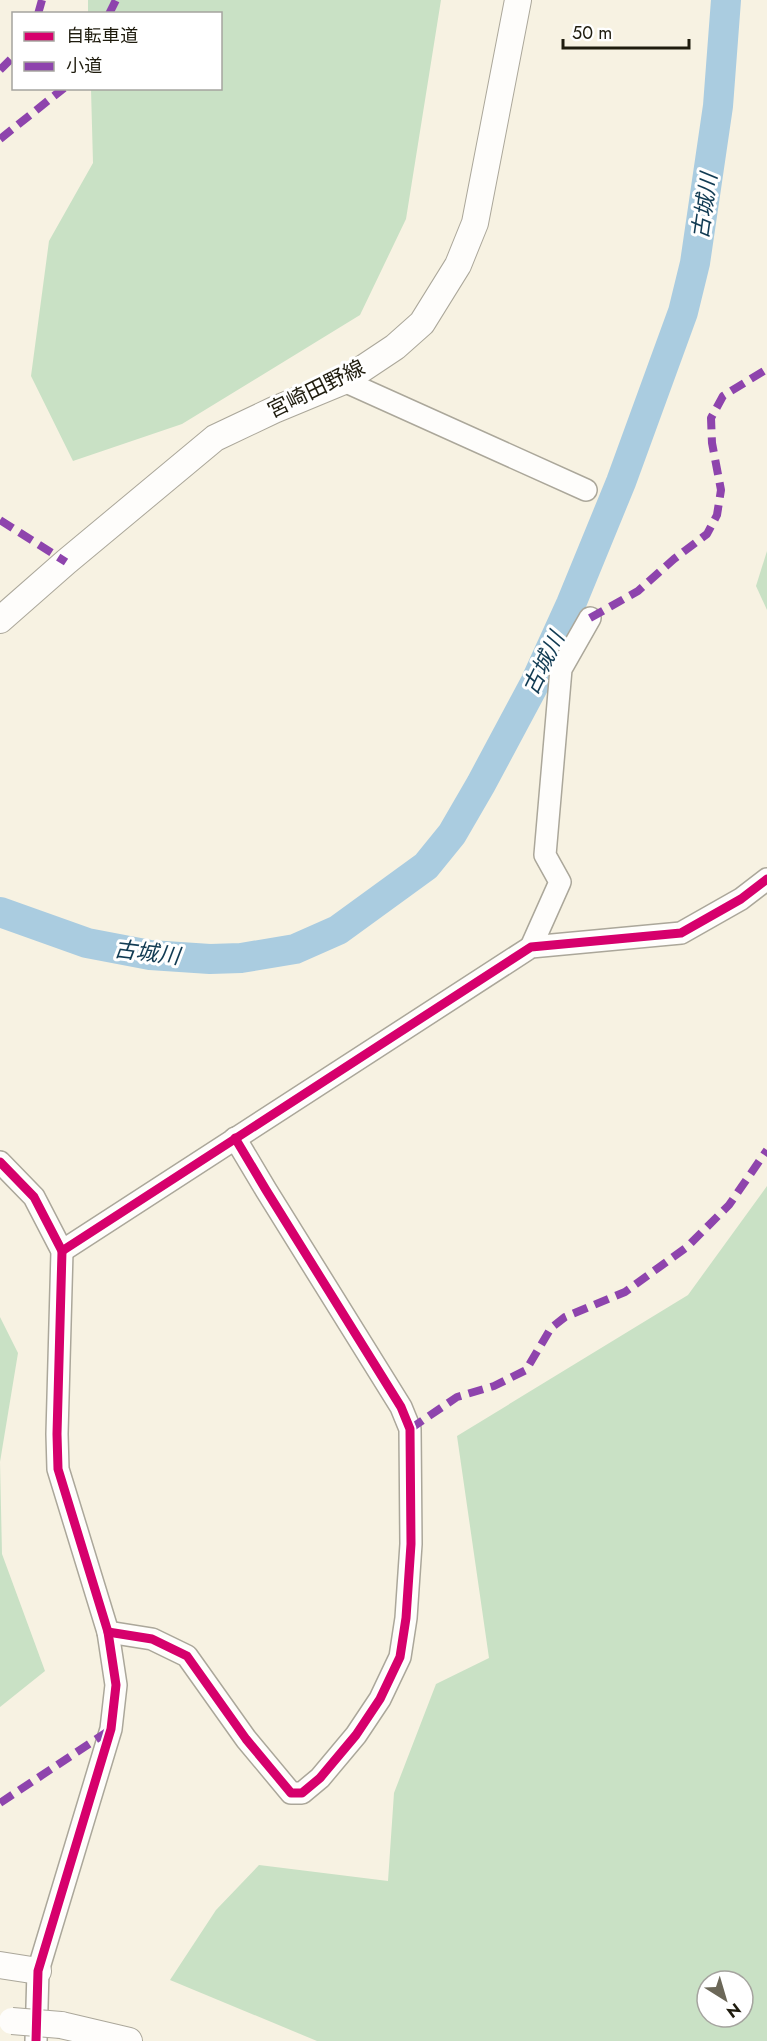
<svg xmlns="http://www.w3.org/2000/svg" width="767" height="2041" font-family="Jost,'Noto Sans JP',sans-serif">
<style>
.forest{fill:#c9e1c5;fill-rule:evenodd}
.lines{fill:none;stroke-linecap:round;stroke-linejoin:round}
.river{stroke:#aacce0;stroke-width:30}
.minor-casing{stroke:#aba79a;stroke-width:24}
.major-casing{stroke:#aba79a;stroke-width:28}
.minor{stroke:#fefdfb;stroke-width:21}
.major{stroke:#fefdfb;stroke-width:26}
.major-bridge-casing{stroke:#aba79a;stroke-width:28;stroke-linecap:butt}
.major-bridge{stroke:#fefdfb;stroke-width:26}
.quiet{stroke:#8e44ad;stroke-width:8;stroke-dasharray:15 8;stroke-linecap:butt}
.cycleway-casing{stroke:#fff;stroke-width:13}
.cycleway{stroke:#d6006c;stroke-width:9}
.labels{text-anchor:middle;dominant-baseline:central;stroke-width:6;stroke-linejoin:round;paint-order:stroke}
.street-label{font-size:21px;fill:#1f1c0e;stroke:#fff}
.water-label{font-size:22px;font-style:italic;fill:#113b53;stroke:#fff}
</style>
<rect width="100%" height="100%" fill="#f7f2e2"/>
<!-- forest -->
<g class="forest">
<polygon points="88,0 441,0 406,219 360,315 182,424 73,461 31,376 49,241 93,163 91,89 220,88 220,14 88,13"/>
<polygon points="767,551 767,610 756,586"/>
<path d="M767,1186V2041H317L170,1980L216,1910L259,1865L388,1881L394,1793L436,1684L489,1658L457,1436L688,1295ZM707,1981H743V2017H707Z"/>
<polygon points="0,1317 18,1353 0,1462 2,1554 45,1671 0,1707"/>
</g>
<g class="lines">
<!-- river -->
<polyline class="river" points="0,912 87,943 150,955 210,959 241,958 295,949 338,930 426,866 452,834 481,784 535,683 571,604 621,482 683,312 695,263 718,106 726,0"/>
<defs>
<g id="minor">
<polyline points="344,381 586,490"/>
<polyline points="531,947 560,882 545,855 561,669 590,618"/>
<polyline points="0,1162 34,1197 62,1251 57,1434 58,1469 108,1632 116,1685 111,1729 38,1971 36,2041"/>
<polyline points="62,1251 531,947 681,933 741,899 767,879"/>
<polyline points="108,1632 152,1639 187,1656 246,1739 291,1793 302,1793 320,1778 356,1735 380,1699 400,1657 406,1618 411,1544 410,1429 401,1407 266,1190 235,1138"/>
</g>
<g id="major">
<polyline points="0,620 66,562 215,438 274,410 344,381 395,347 422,323 458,265 475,223 518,0"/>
<polyline points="0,1965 38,1971"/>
<polyline points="61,2025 129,2041"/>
</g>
</defs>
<!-- minor casing -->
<use href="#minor" class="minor-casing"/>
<!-- major casing -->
<use href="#major" class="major-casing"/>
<!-- minor -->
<use href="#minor" class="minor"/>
<!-- major -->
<use href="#major" class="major"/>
<defs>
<polyline id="major-bridge" points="12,2021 61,2025"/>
</defs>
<!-- major-bridge casing -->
<use href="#major-bridge" class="major-bridge-casing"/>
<!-- major-bridge -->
<use href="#major-bridge" class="major-bridge"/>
<!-- quiet -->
<g class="quiet">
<polyline points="38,14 42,0"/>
<polyline points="109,14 116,0"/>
<polyline points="0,70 14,56"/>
<polyline points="0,139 64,88"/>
<polyline points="0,520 66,562"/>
<polyline points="590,618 638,591 674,559 707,534 717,515 721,490 712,443 711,418 723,396 767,369"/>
<polyline points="410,1429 457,1397 494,1386 526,1370 551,1328 565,1317 625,1292 687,1247 729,1205 767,1150"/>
<polyline points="0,1803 110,1730"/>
</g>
<defs>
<g id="cycleway">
<polyline points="0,1162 34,1197 62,1251 57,1434 58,1469 108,1632 116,1685 111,1729 38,1971 36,2041"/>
<polyline points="62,1251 531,947 681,933 741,899 767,879"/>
<polyline points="108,1632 152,1639 187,1656 246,1739 291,1793 302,1793 320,1778 356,1735 380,1699 400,1657 406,1618 411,1544 410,1429 401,1407 266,1190 235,1138"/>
</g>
</defs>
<!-- cycleway casing -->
<use href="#cycleway" class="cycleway-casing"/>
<!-- cycleway -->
<use href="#cycleway" class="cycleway"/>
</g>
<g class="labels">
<!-- street labels -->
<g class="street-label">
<text transform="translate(316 389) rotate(-26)">宮崎田野線</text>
</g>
<!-- water labels -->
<g class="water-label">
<text transform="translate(704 206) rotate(-82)">古城川</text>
<text transform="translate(543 663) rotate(-64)">古城川</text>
<text transform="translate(147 952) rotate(7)">古城川</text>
</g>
</g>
<!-- legend -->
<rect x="12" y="12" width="210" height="78" fill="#ffffff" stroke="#a5a49f" stroke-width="1.5"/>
<rect x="24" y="32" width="30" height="9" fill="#d6006c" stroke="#a5a49f" stroke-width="1.5"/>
<text x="66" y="42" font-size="18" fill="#1f1c0e">自転車道</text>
<rect x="24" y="62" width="30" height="9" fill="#8e44ad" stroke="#a5a49f" stroke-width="1.5"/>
<text x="66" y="72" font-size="18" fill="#1f1c0e">小道</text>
<!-- north arrow -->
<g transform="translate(725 1999) rotate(143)"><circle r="28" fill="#ffffff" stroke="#a5a49f" stroke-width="1.5"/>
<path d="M0-4.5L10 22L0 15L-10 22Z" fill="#6b6758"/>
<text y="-9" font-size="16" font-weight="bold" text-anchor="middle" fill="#1f1c0e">N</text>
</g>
<!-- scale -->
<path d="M563 39v9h126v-9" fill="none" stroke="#1f1c0e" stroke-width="3"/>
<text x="572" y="39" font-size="18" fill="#1f1c0e" stroke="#ffffff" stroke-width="4.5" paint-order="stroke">50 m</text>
</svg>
